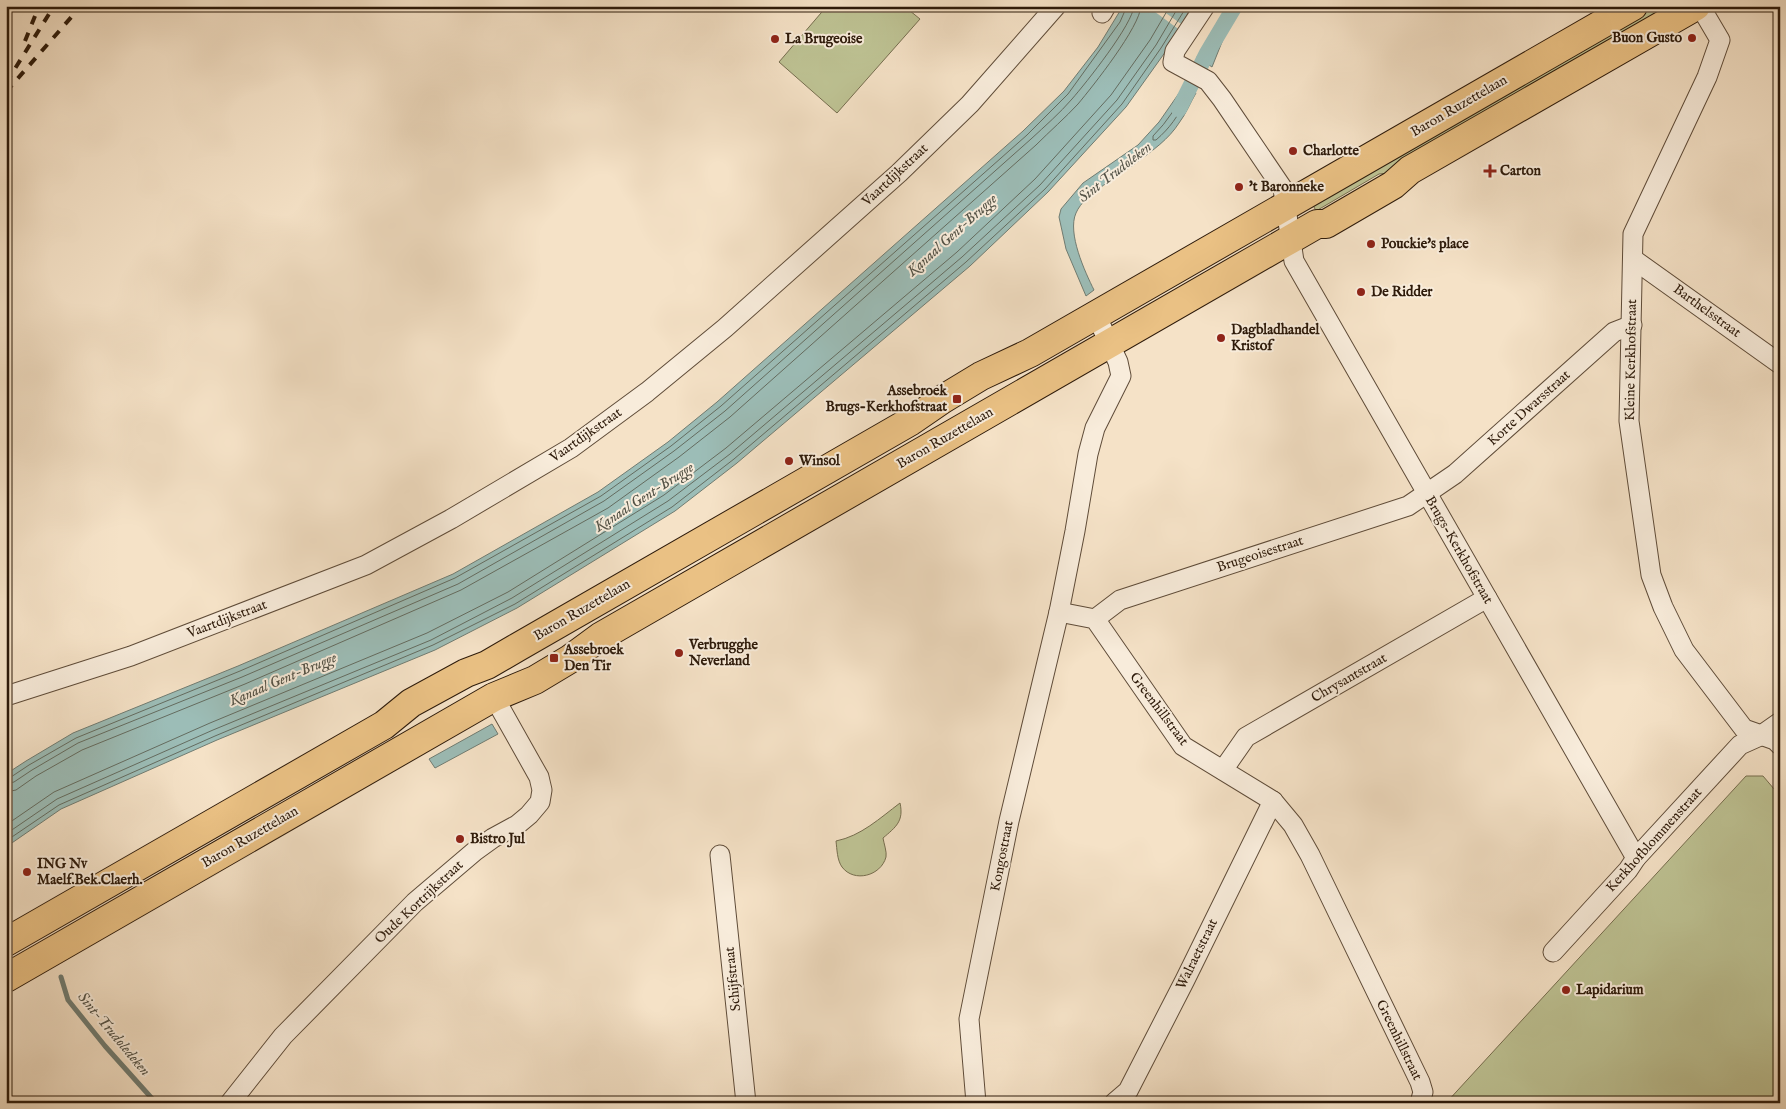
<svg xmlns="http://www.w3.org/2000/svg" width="1786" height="1109" font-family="'IM FELL English',serif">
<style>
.green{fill:#bec394;stroke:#766e4f}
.water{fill:#9cbdb7;stroke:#707c72}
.pier{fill:#f5e2c7}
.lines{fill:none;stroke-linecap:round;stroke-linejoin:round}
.shore{stroke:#646c60;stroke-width:1}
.stream{stroke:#707c72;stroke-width:5}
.canal{stroke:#9cbdb7;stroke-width:16}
.minor-casing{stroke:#5f4c39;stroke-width:21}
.primary-casing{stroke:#2d1a0a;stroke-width:30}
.minor{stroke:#f8ecdb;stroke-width:19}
.primary{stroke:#eac184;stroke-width:28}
.rail{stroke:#2d1a0a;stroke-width:4;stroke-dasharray:9 9;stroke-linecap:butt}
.poi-dot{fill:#8f2418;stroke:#f8ecdb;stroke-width:2}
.labels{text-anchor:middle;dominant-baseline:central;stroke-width:4;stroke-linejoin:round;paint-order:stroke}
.poi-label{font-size:14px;font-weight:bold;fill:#2d1a0a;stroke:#f8ecdb;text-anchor:start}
.street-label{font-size:14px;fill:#2d1a0a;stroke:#f8ecdb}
.water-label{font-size:15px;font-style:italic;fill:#545347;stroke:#f8ecdb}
</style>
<rect width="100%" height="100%" fill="#f5e2c7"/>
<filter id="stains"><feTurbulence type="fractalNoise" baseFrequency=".004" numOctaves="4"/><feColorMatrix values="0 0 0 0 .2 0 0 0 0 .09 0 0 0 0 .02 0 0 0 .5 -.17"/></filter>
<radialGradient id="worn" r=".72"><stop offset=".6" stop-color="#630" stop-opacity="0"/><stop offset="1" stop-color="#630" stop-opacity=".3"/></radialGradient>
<!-- green -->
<g class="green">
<polygon points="827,6 904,6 920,19 837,113 779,62"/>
<polygon points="1650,6 1677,6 1389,173 1379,174 1316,211 1313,205 1373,172 1375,163"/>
<polygon points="1746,776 1763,776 1780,796 1780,1103 1446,1103"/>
<path d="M900,803C904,821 896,827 883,838C884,844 887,852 886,857C881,876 854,883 842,867C837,860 837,849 836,841C861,836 880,818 900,803Z"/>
</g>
<!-- water -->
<g class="water">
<polygon points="1123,6 1192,6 1166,51 1126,107 1048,192 970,266 737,463 675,511 517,608 435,650 217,740 61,809 6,847 6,774 26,761 73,733 238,666 453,574 598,492 668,442 717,402 1023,131 1064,91 1098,47"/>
<polygon points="1227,6 1241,6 1226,32 1212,67 1197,57"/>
<path d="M1184,86L1196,93C1190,103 1186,114 1179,123C1169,139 1152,151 1137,162C1120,177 1085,192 1076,213C1067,233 1085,272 1094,290L1086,296L1066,249L1059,217L1061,209L1083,183L1138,145L1159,122Z"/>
<polygon points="492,724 498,734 435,768 429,759"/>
</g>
<!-- pier -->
<polygon class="pier" points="1147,6 1156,6 1184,26 1181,31"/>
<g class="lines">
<!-- shore -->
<g class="shore">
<path d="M1184,97L1186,100C1178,116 1170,128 1156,140H1153V136L1163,125Z"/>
<polyline points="6,778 11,777 29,765 76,738 240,671 455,578 601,496 671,446 721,406 1027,135 1068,94 1120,22 1127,6"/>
<path d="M6,784L14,782L32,770L78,743L242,677L458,584L604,501L674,451L725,411L1031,139C1045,126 1060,113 1072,99C1086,83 1133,24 1134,6"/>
<path d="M6,792L16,790L36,776L82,750L245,684L461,590L608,508L679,457L730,417L1036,145C1050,131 1065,118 1078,104C1093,86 1140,27 1141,6"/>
<polyline points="6,825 54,792 210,723 427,633 508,592 664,495 726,448 957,252 1035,179 1111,95 1150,40 1170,6"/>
<polyline points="6,834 57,799 213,730 431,640 512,598 668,501 730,454 962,257 1040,185 1117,100 1156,45 1179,6"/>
<polyline points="6,841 59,805 215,736 433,645 515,604 672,507 734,459 966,262 1045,189 1122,104 1161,48 1187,6"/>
</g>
<!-- stream -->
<polyline class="stream" points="61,977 68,1000 105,1046 156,1103"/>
<!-- canal -->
<polyline class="canal" points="1179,109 1207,53 1235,6"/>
<defs>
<g id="minor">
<polyline points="1205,6 1175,51 1173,62 1208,81 1222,99 1283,189 1294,261 1636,858"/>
<polyline points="1700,6 1720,40 1707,77 1633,234 1629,421 1651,575 1663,607 1684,650 1744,729 1775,740 1780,745"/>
<polyline points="1102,13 1106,6"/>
<polyline points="1633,259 1780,364"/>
<polyline points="1059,612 1095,619 1183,746 1273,801 1293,825 1310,855 1420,1082 1423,1092 1420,1103"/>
<polyline points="1095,619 1120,600 1408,506 1455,474 1614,332 1632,325"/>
<polyline points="6,696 131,656 366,565 451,519 571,448 647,392 725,328 899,173 970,104 1056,6"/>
<polyline points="1223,770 1246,737 1487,598"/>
<polyline points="720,855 746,1103"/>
<polyline points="1553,952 1628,870 1636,858 1740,745 1760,736 1780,722"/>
<polyline points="230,1103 283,1036 415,902 475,851 493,838 517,825 529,815 540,802 542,790 539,777 494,697"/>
<polyline points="976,1103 969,1019 1009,821 1059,612 1075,531 1088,454 1095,428 1121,376 1118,362 1096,315"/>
<polyline points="1114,1103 1128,1091 1185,980 1273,801"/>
</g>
<g id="primary">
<polyline points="6,942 384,725 411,703 466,673 487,665 518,647 911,421 943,399 981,376 1030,353 1633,6"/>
<polyline points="6,978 494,697 535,680 570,659 600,637 1291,239 1317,224 1326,224 1393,185 1410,170 1696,6"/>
</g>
</defs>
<!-- minor casing -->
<use href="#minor" class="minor-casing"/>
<!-- primary casing -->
<use href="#primary" class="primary-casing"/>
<!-- minor -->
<use href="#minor" class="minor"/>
<!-- primary -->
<use href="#primary" class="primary"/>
<!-- rail -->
<g class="rail">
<polyline points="574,7 575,6"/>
<polyline points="25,41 39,6"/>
<polyline points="6,83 54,6"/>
<polyline points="6,92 81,6"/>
</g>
</g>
<!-- markers -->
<g class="poi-dot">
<circle cx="1692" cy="38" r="5"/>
<circle cx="775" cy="39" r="5"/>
<circle cx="1293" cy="151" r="5"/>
<path d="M1487.5 163.5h5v5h5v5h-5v5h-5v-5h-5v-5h5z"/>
<circle cx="1239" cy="187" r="5"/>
<circle cx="1371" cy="244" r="5"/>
<circle cx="1361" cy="292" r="5"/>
<circle cx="1221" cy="338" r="5"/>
<rect x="952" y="394" width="10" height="10" rx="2.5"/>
<circle cx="789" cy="461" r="5"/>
<circle cx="679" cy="653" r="5"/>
<rect x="549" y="653" width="10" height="10" rx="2.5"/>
<circle cx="460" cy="839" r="5"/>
<circle cx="27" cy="872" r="5"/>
<circle cx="1566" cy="990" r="5"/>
</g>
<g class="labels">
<!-- poi labels -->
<g class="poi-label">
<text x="1682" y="38" text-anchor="end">Buon Gusto</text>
<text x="785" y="39">La Brugeoise</text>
<text x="1303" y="151">Charlotte</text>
<text x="1500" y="171">Carton</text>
<text x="1249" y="187">'t Baronneke</text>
<text x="1381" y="244">Pouckie's place</text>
<text x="1371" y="292">De Ridder</text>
<text x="1231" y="330">Dagbladhandel<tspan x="1231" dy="16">Kristof</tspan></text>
<text x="947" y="391" text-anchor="end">Assebroek<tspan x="947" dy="16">Brugs-Kerkhofstraat</tspan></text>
<text x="799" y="461">Winsol</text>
<text x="689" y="645">Verbrugghe<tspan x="689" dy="16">Neverland</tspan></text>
<text x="564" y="650">Assebroek<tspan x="564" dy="16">Den Tir</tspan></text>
<text x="470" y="839">Bistro Jul</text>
<text x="37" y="864">ING Nv<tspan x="37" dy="16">Maelf.Bek.Claerh.</tspan></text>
<text x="1576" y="990">Lapidarium</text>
</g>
<!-- street labels -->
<g class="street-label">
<text transform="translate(1459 106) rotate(-30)">Baron Ruzettelaan</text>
<text transform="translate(895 175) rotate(-43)">Vaartdijkstraat</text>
<text transform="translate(1707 311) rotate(36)">Barthelsstraat</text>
<text transform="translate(1631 360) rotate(-89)">Kleine Kerkhofstraat</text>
<text transform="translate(1529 408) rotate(-42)">Korte Dwarsstraat</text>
<text transform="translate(586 435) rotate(-35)">Vaartdijkstraat</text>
<text transform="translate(945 438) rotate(-30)">Baron Ruzettelaan</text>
<text transform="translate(1459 550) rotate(60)">Brugs-Kerkhofstraat</text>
<text transform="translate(1260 554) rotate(-18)">Brugeoisestraat</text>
<text transform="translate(582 610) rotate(-30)">Baron Ruzettelaan</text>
<text transform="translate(227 619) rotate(-21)">Vaartdijkstraat</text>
<text transform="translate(1349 678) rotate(-30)">Chrysantstraat</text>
<text transform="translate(1159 709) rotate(53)">Greenhillstraat</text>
<text transform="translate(250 837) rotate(-30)">Baron Ruzettelaan</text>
<text transform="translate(1654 840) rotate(-48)">Kerkhofblommenstraat</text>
<text transform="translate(1002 856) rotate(-79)">Kongostraat</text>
<text transform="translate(419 902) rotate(-43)">Oude Kortrijkstraat</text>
<text transform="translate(1197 954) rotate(-64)">Walraetstraat</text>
<text transform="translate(733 979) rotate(-96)">Schijfstraat</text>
<text transform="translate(1399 1040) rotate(64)">Greenhillstraat</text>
</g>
<!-- water labels -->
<g class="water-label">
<text transform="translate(1115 172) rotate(-38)">Sint Trudoleken</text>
<text transform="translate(952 235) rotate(-42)">Kanaal Gent-Brugge</text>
<text transform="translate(644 497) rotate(-33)">Kanaal Gent-Brugge</text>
<text transform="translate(283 679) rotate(-23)">Kanaal Gent-Brugge</text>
<text transform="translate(114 1034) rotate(50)">Sint-Trudoledeken</text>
</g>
</g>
<!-- margin -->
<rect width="1786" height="1109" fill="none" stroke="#f5e2c7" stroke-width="25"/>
<rect x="8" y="8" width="1771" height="1094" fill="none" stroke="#2d1a0a" stroke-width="2.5"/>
<rect x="12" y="12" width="1761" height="1084" fill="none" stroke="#2d1a0a"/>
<rect width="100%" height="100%" filter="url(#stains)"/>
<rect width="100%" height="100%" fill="url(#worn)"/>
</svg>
